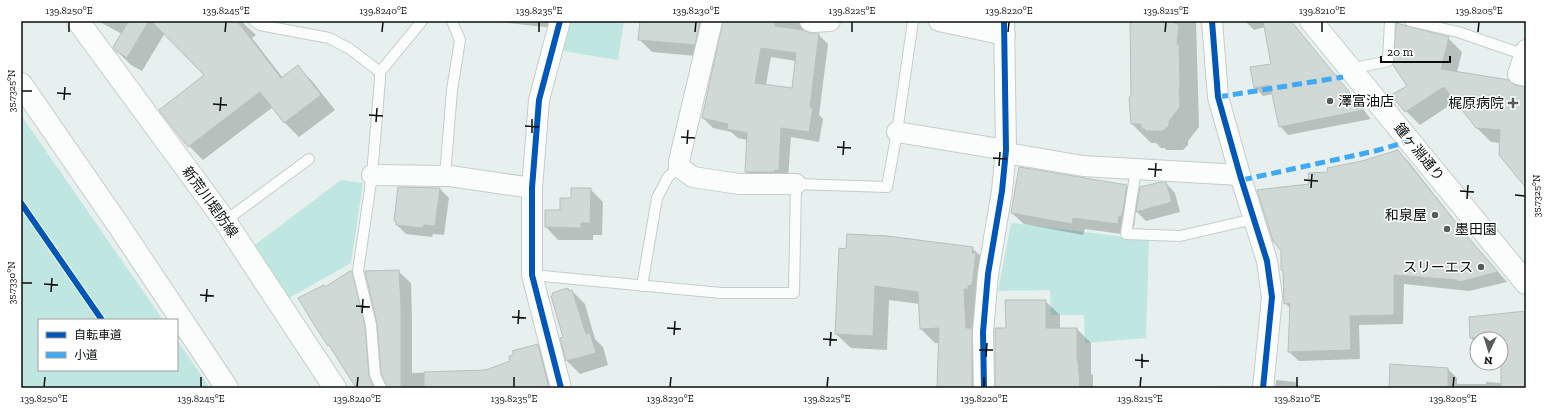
<svg xmlns="http://www.w3.org/2000/svg" width="1547" height="409" font-family="'Zilla Slab','Noto Sans JP',serif">
<style>
.green{fill:#c0e6e2}
.shadow{fill:#0003;fill-rule:evenodd}
.building{fill:#d1d9d7;stroke:#b8bfbe;fill-rule:evenodd}
.lines{fill:none;stroke-linecap:round;stroke-linejoin:round}
.service-casing{stroke:#c5cdcb;stroke-width:12}
.minor-casing{stroke:#c5cdcb;stroke-width:22}
.secondary-casing{stroke:#c5cdcb;stroke-width:24}
.service{stroke:#fbfdfc;stroke-width:10}
.minor{stroke:#fbfdfc;stroke-width:20}
.secondary{stroke:#fbfdfc;stroke-width:22}
.quiet{stroke:#3fa9f5;stroke-width:5;stroke-dasharray:10 5;stroke-linecap:butt}
.cycleway-casing{stroke:#fff;stroke-width:8}
.cycleway{stroke:#0057b8;stroke-width:6}
.ticks{fill:none;stroke:#090e0d;stroke-width:1.5}
.poi-dot{fill:#575d5c;stroke:#fff;stroke-width:1.5}
.labels{text-anchor:middle;dominant-baseline:central;stroke-width:3;stroke-linejoin:round;paint-order:stroke}
.poi-label{font-size:14px;fill:#090e0d;stroke:#fff;text-anchor:end}
.street-label{font-size:14px;fill:#090e0d;stroke:#fff}
.neatline{fill:none;stroke:#090e0d;stroke-width:1.5}
.ticks-label{font-size:10px;text-anchor:middle;fill:#090e0d}
</style>
<rect width="100%" height="100%" fill="#e7f0ee"/>
<!-- green -->
<g class="green">
<polygon points="569,21 624,21 618,60 563,51"/>
<polygon points="21,115 163,320 39,320 39,370 177,370 177,340 210,388 21,388"/>
<polygon points="341,180 363,183 351,263 289,298 252,247"/>
<polygon points="1011,223 1149,240 1146,338 1085,343 1084,315 1051,315 1050,290 998,291"/>
</g>
<!-- shadow -->
<g class="shadow">
<polygon points="98,21 241,21 256,35 252,38 283,78 298,67 312,81 335,110 299,137 285,123 273,107 203,160 189,146 206,75 165,33 142,71 131,65 116,50 122,34"/>
<polygon points="498,21 555,21 554,28 500,22"/>
<polygon points="641,21 701,21 713,33 707,57 652,52 639,39"/>
<path d="M815,21L809,27L808,34H818L828,44L819,115L823,119L819,142L791,137L788,179L756,182L746,172L748,140L738,138L731,132L713,128L703,118L724,22ZM771,57L796,61L793,90L766,85Z"/>
<polygon points="1131,21 1196,21 1199,127 1188,141 1188,145 1183,150 1166,150 1165,148 1161,148 1156,143 1151,143 1132,124"/>
<polygon points="1245,21 1290,21 1371,119 1288,135 1280,126 1273,94 1263,96 1255,87 1272,64 1265,27 1254,30"/>
<polygon points="1448,38 1462,52 1457,72 1526,88 1526,186 1501,143 1491,142 1477,128 1456,101 1420,125 1406,111 1409,86"/>
<polygon points="1398,152 1408,161 1470,240 1507,282 1469,291 1404,284 1403,324 1359,325 1360,359 1299,361 1289,352 1291,309 1285,303 1284,273 1282,270 1310,185 1329,173"/>
<polygon points="1166,183 1175,193 1180,212 1146,221 1136,211 1134,227 1130,228 1129,235 1085,229 1083,235 1024,224 1012,213 1126,186 1139,198"/>
<polygon points="440,189 449,198 444,235 433,234 432,237 406,234 397,225 395,221"/>
<polygon points="590,189 603,202 602,235 593,235 593,240 558,240 546,227 561,211"/>
<polygon points="972,248 987,262 986,388 938,388 939,343 935,343 921,329 920,304 889,300 887,350 851,348 836,334 840,249"/>
<polygon points="398,271 411,283 412,318 412,373 486,371 512,362 537,345 550,357 558,388 388,388"/>
<polygon points="351,272 363,284 380,388 357,388 334,350 316,326 325,288"/>
<polygon points="568,289 570,292 572,291 585,304 595,339 603,347 608,365 580,374 567,361 561,339 564,338"/>
<polygon points="1045,301 1060,315 1060,329 1077,329 1091,343 1091,374 1093,375 1093,388 996,388 1007,329"/>
<polygon points="1526,312 1526,388 1390,388 1448,369 1457,378 1457,384 1486,384 1486,382 1501,383 1501,339 1477,339 1477,344 1471,338"/>
<polygon points="1276,380 1295,382 1301,388 1275,388"/>
<polygon points="1222,386 1251,387 1252,388 1222,388"/>
</g>
<!-- building -->
<g class="building">
<polygon points="129,21 149,21 127,58 116,51 113,47"/>
<polygon points="151,21 237,21 281,78 298,65 321,95 284,123 260,92 188,147 159,110 204,75"/>
<polygon points="640,21 700,21 695,45 638,40"/>
<path d="M723,21H775V26L803,30L810,33H819L810,107L813,108L809,132L781,128L779,170H775V172H745L747,133L727,129L728,124L702,118ZM761,48L796,53L792,88L755,83Z"/>
<polygon points="1130,21 1171,21 1179,25 1177,44 1179,45 1180,88 1179,90 1180,107 1169,121 1169,126 1163,131 1146,131 1145,129 1141,129 1141,124 1131,124 1129,98 1131,95"/>
<polygon points="1263,21 1291,21 1364,110 1279,127 1270,85 1254,88 1250,67 1271,64"/>
<polygon points="1396,23 1449,37 1441,69 1509,80 1515,85 1526,87 1526,188 1499,155 1500,130 1476,128 1444,87 1405,112 1391,95 1407,86 1393,65"/>
<polygon points="1398,150 1461,229 1498,272 1459,282 1457,280 1394,275 1394,315 1350,316 1351,350 1288,352 1290,303 1284,304 1283,270 1281,270 1281,251 1273,241 1257,190 1309,184 1308,173 1328,172 1327,168 1362,161"/>
<polygon points="1019,167 1127,185 1122,216 1119,216 1118,224 1073,218 1072,224 1011,213"/>
<polygon points="1161,182 1166,182 1172,202 1136,212 1140,187"/>
<polygon points="398,187 440,188 435,226 424,225 423,228 396,225 396,221 394,221"/>
<polygon points="571,188 591,188 590,223 581,223 581,228 545,227 545,210 560,210 560,198 571,198"/>
<polygon points="847,234 887,236 973,247 972,253 976,253 972,285 968,286 968,289 964,289 966,328 972,328 972,388 937,388 939,328 920,329 918,292 875,286 873,336 835,334 839,248 846,249"/>
<polygon points="399,270 401,305 401,388 387,388 381,373 377,324 365,271"/>
<polygon points="350,271 352,271 365,326 369,376 374,388 356,388 329,345 328,346 315,326 298,298 324,285 325,287"/>
<polygon points="568,288 569,291 572,290 586,334 590,333 596,353 566,361 560,338 563,337 551,296 553,295 552,293"/>
<polygon points="1005,300 1046,300 1046,328 1077,328 1077,360 1078,360 1080,388 995,388 995,328 1006,328"/>
<polygon points="1526,311 1526,388 1501,388 1501,336 1470,338 1469,317"/>
<polygon points="538,344 549,388 424,388 424,372 486,370 510,361 509,356 514,355 512,351"/>
<polygon points="1390,364 1448,368 1448,388 1389,388"/>
</g>
<g class="lines">
<defs>
<g id="service">
<polyline points="254,21 260,25 329,38 350,49 380,72 380,79 372,175 358,271 371,325 375,375 381,388"/>
<polyline points="1410,21 1458,32 1525,55"/>
<polyline points="1351,69 1388,61 1390,21"/>
<polyline points="380,72 422,21"/>
<polyline points="1136,169 1126,234 1180,236 1254,219"/>
<polyline points="445,176 452,90 460,40 452,21"/>
<polyline points="225,221 309,159"/>
<polyline points="532,275 721,293 794,293 796,184 887,187 897,132 913,21"/>
<polyline points="642,286 657,198 668,177 679,167"/>
</g>
<g id="minor">
<polyline points="560,21 539,100 532,188 532,275 561,388"/>
<polyline points="712,21 679,161 679,167 693,177 739,184 796,184"/>
<polyline points="810,21 813,22 830,21"/>
<polyline points="939,21 1005,35"/>
<polyline points="1212,21 1218,97 1240,175 1267,261 1272,297 1263,388"/>
<polyline points="1526,50 1518,74 1526,76"/>
<polyline points="897,132 1006,150"/>
<polyline points="1006,153 1083,166 1240,175"/>
<polyline points="372,175 450,176 532,188"/>
<polyline points="984,388 983,332 988,274 1002,191 1006,150 1004,21"/>
</g>
<g id="secondary">
<polyline points="78,21 225,221 335,388"/>
<polyline points="1311,21 1526,283"/>
<polyline points="21,84 119,226 227,388"/>
</g>
</defs>
<!-- service casing -->
<use href="#service" class="service-casing"/>
<!-- minor casing -->
<use href="#minor" class="minor-casing"/>
<!-- secondary casing -->
<use href="#secondary" class="secondary-casing"/>
<!-- service -->
<use href="#service" class="service"/>
<!-- minor -->
<use href="#minor" class="minor"/>
<!-- secondary -->
<use href="#secondary" class="secondary"/>
<!-- quiet -->
<g class="quiet">
<polyline points="1218,97 1343,77"/>
<polyline points="1242,180 1375,151 1410,141"/>
</g>
<defs>
<g id="cycleway">
<polyline points="560,21 539,100 532,188 532,275 561,388"/>
<polyline points="1212,21 1218,97 1240,175 1267,261 1272,297 1263,388"/>
<polyline points="21,203 102,320"/>
<polyline points="984,388 983,332 988,274 1002,191 1006,150 1004,21"/>
</g>
</defs>
<!-- cycleway casing -->
<use href="#cycleway" class="cycleway-casing"/>
<!-- cycleway -->
<use href="#cycleway" class="cycleway"/>
</g>
<!-- ticks -->
<path class="ticks" d="M69,32V22M225,32L226,22M382,32L383,22M539,32V22M695,32L696,22M852,32V22M1008,32L1009,22M1165,32L1166,22M1322,32V22M1478,32L1479,22M22,91H32M57,93L71,94M64,100L65,87M213,104L227,105M220,111L221,97M369,115L383,116M376,122L377,108M525,126L539,127M532,133V119M681,137L695,138M687,144L688,130M837,147L851,148M843,155L844,141M993,158L1007,159M999,166L1000,152M1148,169L1162,170M1155,177L1156,163M1304,180L1318,181M1311,188L1312,174M1460,191L1474,192M1515,195L1525,196M1467,199L1468,185M22,283H32M44,284L58,285M51,292L52,278M200,295L214,296M206,302L207,289M356,306L370,307M362,313L363,299M512,317L526,318M518,324L519,310M667,328L681,329M674,335L675,321M823,339L837,340M830,346L831,332M979,350H993M986,357L987,343M1135,360L1149,361M1142,368V354M44,387L45,377M201,387V377M357,387L358,377M514,387V377M670,387L671,377M827,387L828,377M984,387V377M1140,387L1141,377M1297,387V377M1453,387L1454,377"/>
<!-- markers -->
<g class="poi-dot">
<circle cx="1330" cy="101" r="4"/>
<path d="M1511 97h4v4h4v4h-4v4h-4v-4h-4v-4h4z"/>
<circle cx="1435" cy="215" r="4"/>
<circle cx="1447" cy="229" r="4"/>
<circle cx="1481" cy="267" r="4"/>
</g>
<g class="labels">
<!-- poi labels -->
<g class="poi-label">
<text x="1338" y="101" text-anchor="start">澤富油店</text>
<text x="1504" y="103">梶原病院</text>
<text x="1427" y="215">和泉屋</text>
<text x="1455" y="229" text-anchor="start">墨田園</text>
<text x="1473" y="267">スリーエス</text>
</g>
<!-- street labels -->
<g class="street-label">
<text transform="translate(1419 152) rotate(51)">鐘ヶ淵通り</text>
<text transform="translate(210 202) rotate(54)">新荒川堤防線</text>
</g>
</g>
<!-- border -->
<rect width="1547" height="409" fill="none" stroke="#ffffff" stroke-width="44"/>
<!-- legend -->
<rect x="38" y="319" width="140" height="52" fill="#ffffff" stroke="#9d9f9e"/>
<rect x="46" y="332" width="20" height="6" fill="#0057b8" stroke="#9d9f9e"/>
<text x="74" y="339" font-size="12" fill="#090e0d">自転車道</text>
<rect x="46" y="352" width="20" height="6" fill="#3fa9f5" stroke="#9d9f9e"/>
<text x="74" y="359" font-size="12" fill="#090e0d">小道</text>
<!-- north arrow -->
<g transform="translate(1489 351) rotate(184)"><circle r="19" fill="#ffffff" stroke="#9d9f9e"/>
<path d="M0-3L7 15L0 10L-7 15Z" fill="#575d5c"/>
<text y="-6" font-size="11" font-weight="bold" text-anchor="middle" fill="#090e0d">N</text>
</g>
<!-- scale -->
<path d="M1381 56v6h69v-6" fill="none" stroke="#090e0d" stroke-width="2"/>
<text x="1387" y="56" font-size="12" fill="#090e0d" stroke="#ffffff" stroke-width="3" paint-order="stroke">20 m</text>
<rect x="22" y="22" width="1503" height="365" class="neatline"/>
<g class="ticks-label">
<text x="69" y="14">139.8250°E</text>
<text x="226" y="14">139.8245°E</text>
<text x="383" y="14">139.8240°E</text>
<text x="539" y="14">139.8235°E</text>
<text x="696" y="14">139.8230°E</text>
<text x="852" y="14">139.8225°E</text>
<text x="1009" y="14">139.8220°E</text>
<text x="1166" y="14">139.8215°E</text>
<text x="1322" y="14">139.8210°E</text>
<text x="1479" y="14">139.8205°E</text>
<text transform="translate(11 91) rotate(-90)" y="4">35.7325°N</text>
<text transform="translate(1536 196) rotate(-90)" y="4">35.7325°N</text>
<text transform="translate(11 283) rotate(-90)" y="4">35.7330°N</text>
<text x="44" y="402">139.8250°E</text>
<text x="201" y="402">139.8245°E</text>
<text x="357" y="402">139.8240°E</text>
<text x="514" y="402">139.8235°E</text>
<text x="670" y="402">139.8230°E</text>
<text x="827" y="402">139.8225°E</text>
<text x="984" y="402">139.8220°E</text>
<text x="1140" y="402">139.8215°E</text>
<text x="1297" y="402">139.8210°E</text>
<text x="1453" y="402">139.8205°E</text>
</g>
</svg>
